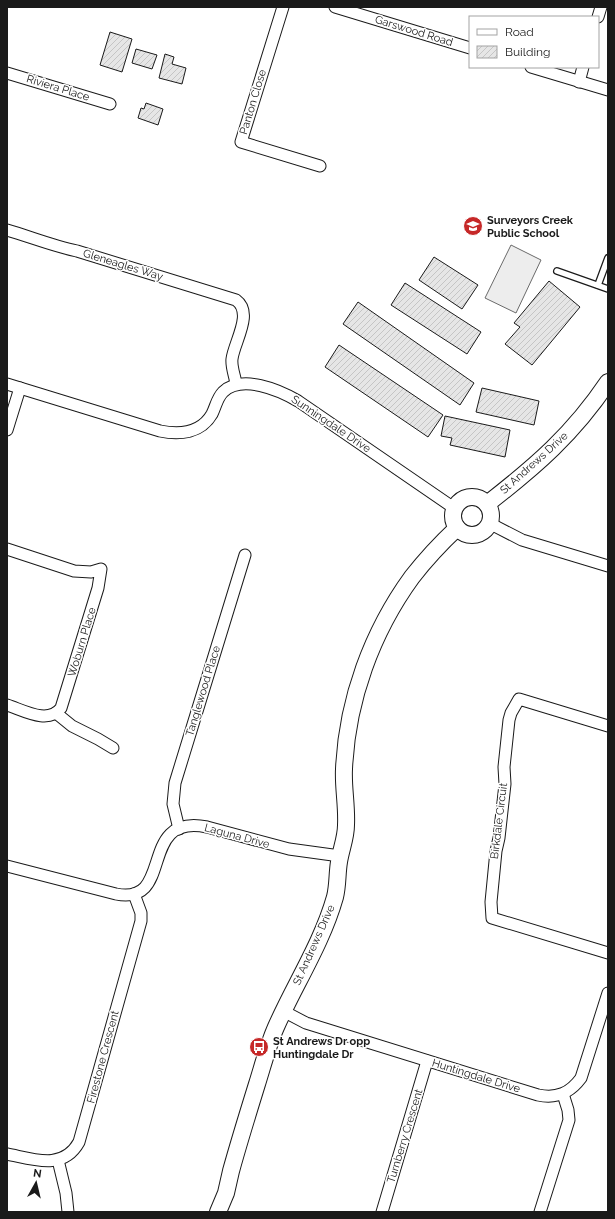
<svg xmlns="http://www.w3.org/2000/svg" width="615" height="1219" font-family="Raleway,sans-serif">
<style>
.garden{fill:#ededed;stroke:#6a6a6a}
.building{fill:url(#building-hatch);stroke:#1a1a1a}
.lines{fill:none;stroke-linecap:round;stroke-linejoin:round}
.lane-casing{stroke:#1a1a1a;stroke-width:8}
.street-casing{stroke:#1a1a1a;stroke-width:13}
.secondary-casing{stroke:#1a1a1a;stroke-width:18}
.lane{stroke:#fff;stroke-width:5.5}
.street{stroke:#fff;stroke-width:11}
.secondary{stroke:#fff;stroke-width:16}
.labels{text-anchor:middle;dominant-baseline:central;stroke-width:3;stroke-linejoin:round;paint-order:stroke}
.street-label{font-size:11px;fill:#1a1a1a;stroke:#fff}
.poi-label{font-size:11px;font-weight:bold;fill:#1a1a1a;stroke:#fff;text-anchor:start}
</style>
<defs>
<pattern id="building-hatch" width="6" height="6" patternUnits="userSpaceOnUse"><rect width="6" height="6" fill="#e6e6e6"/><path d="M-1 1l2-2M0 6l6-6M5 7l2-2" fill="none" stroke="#c5c5c5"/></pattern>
</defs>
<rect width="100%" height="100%" fill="#fff"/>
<!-- garden -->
<polygon class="garden" points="511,245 541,260 516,313 485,298"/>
<!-- building -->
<g class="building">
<polygon points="110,32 132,39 122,72 100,65"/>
<polygon points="136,49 157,55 152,69 132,63"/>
<polygon points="165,54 174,57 172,64 186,68 182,84 159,78"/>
<polygon points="146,103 163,109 158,125 138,118 141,108 144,109"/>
<polygon points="434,257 478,285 462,309 419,280"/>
<polygon points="549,281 580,307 532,365 505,344 520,327 514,323"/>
<polygon points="405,283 481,332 467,354 391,305"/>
<polygon points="358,302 474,383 460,405 343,324"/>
<polygon points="339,345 443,415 428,437 325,367"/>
<polygon points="482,388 539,401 534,425 476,412"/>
<polygon points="445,416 510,430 505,457 450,445 452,438 441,436"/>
</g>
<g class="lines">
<defs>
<g id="lane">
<polyline points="557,271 608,289"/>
<polyline points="598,285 608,258"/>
</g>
<g id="street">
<polyline points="283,7 241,142 320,166"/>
<polyline points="335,7 470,48"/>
<polyline points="598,17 601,7"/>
<polyline points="531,67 608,90"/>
<polyline points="7,73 110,104"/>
<polyline points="579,82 583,67"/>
<path d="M7,230C31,237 53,246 77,251L236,300C254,313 234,342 232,359C231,367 235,376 236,384"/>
<path d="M7,384L160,431C180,435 201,433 212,414C216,406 217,398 223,392C242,374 279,390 298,401L454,508"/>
<polyline points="7,430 20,388"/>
<polyline points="489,523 522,540 608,566"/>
<path d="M7,549L74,571L91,572L101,569L98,588L61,708C48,725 23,710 7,705"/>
<polyline points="56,713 72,726 98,739 113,748"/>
<polyline points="608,726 519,699 511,713 509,720 504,767 505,784 499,838 496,851 491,902 492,918 608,953"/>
<polyline points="179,829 173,804 175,783 245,555"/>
<path d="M7,866L116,894C176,906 136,813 207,827L289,849L340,856"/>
<path d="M283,1011L306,1023L538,1095C557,1099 570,1093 581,1078L608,993"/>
<path d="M7,1154C33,1159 63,1171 79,1142L141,921V913L134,894"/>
<polyline points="58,1160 66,1193 68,1212"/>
<polyline points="382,1212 427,1061"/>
<polyline points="540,1212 569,1120 568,1110 563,1094"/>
</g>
<g id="secondary">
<circle cx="472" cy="516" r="19"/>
<path d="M487,504C536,466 573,434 608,382"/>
<path d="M218,1212L226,1193L231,1171C239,1142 248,1113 257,1084C263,1065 268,1045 276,1027C295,984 322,943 335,897C338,885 337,874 339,862C341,849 346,838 346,825C347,806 343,787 344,769C347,700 372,632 412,577C426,559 441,543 457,528"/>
</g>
</defs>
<!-- lane casing -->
<use href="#lane" class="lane-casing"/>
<!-- street casing -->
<use href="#street" class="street-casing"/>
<!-- secondary casing -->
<use href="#secondary" class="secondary-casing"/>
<!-- lane -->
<use href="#lane" class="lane"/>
<!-- street -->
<use href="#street" class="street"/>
<!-- secondary -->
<use href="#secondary" class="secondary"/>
</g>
<!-- icons -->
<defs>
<symbol id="school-disc" viewBox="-11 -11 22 22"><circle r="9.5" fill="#c62828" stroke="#fff"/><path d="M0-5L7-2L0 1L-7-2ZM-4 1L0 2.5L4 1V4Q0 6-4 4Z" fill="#fff"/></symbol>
<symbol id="bus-disc" viewBox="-11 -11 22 22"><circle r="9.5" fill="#c62828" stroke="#fff"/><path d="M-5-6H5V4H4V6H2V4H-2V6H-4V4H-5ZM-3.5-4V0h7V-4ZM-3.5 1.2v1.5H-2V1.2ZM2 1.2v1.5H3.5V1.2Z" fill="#fff"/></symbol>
</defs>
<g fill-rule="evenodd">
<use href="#school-disc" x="462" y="215" width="22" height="22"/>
<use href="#bus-disc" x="248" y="1036" width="22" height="22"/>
</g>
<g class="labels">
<!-- street labels -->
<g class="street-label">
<text transform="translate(414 31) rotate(17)">Garswood Road</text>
<text transform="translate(58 88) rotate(17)">Riviera Place</text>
<text transform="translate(253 102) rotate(-73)">Panton Close</text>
<text transform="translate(123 265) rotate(17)">Gleneagles Way</text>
<text transform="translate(331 424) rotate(34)">Sunningdale Drive</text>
<text transform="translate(534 463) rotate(-42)">St Andrews Drive</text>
<text transform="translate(82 642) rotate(-73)">Woburn Place</text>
<text transform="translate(203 691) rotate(-73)">Tanglewood Place</text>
<text transform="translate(499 821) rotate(-83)">Birkdale Circuit</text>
<text transform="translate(237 836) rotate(15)">Laguna Drive</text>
<text transform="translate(314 945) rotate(-66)">St Andrews Drive</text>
<text transform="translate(103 1057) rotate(-75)">Firestone Crescent</text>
<text transform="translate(476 1076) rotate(17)">Huntingdale Drive</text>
<text transform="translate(405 1136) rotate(-73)">Turnberry Crescent</text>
</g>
<!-- poi labels -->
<g class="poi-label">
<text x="487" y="220">Surveyors Creek<tspan x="487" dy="13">Public School</tspan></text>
<text x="273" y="1041">St Andrews Dr opp<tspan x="273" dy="13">Huntingdale Dr</tspan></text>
</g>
</g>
<!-- border -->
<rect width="615" height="1219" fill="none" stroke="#1a1a1a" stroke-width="16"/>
<!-- legend -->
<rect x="469" y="16" width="130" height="52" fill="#ffffff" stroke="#a3a3a3"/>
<rect x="477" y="29" width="20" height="6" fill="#ffffff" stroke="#a3a3a3"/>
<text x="505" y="36" font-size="12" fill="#1a1a1a">Road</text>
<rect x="477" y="46" width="20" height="12" fill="url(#building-hatch)" stroke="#a3a3a3"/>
<text x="505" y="56" font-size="12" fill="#1a1a1a">Building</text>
<!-- north arrow -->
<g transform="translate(36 1183) rotate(8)" stroke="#ffffff" stroke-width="3" paint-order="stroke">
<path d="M0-3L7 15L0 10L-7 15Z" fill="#1a1a1a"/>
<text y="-6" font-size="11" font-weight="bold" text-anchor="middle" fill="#1a1a1a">N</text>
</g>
</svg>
